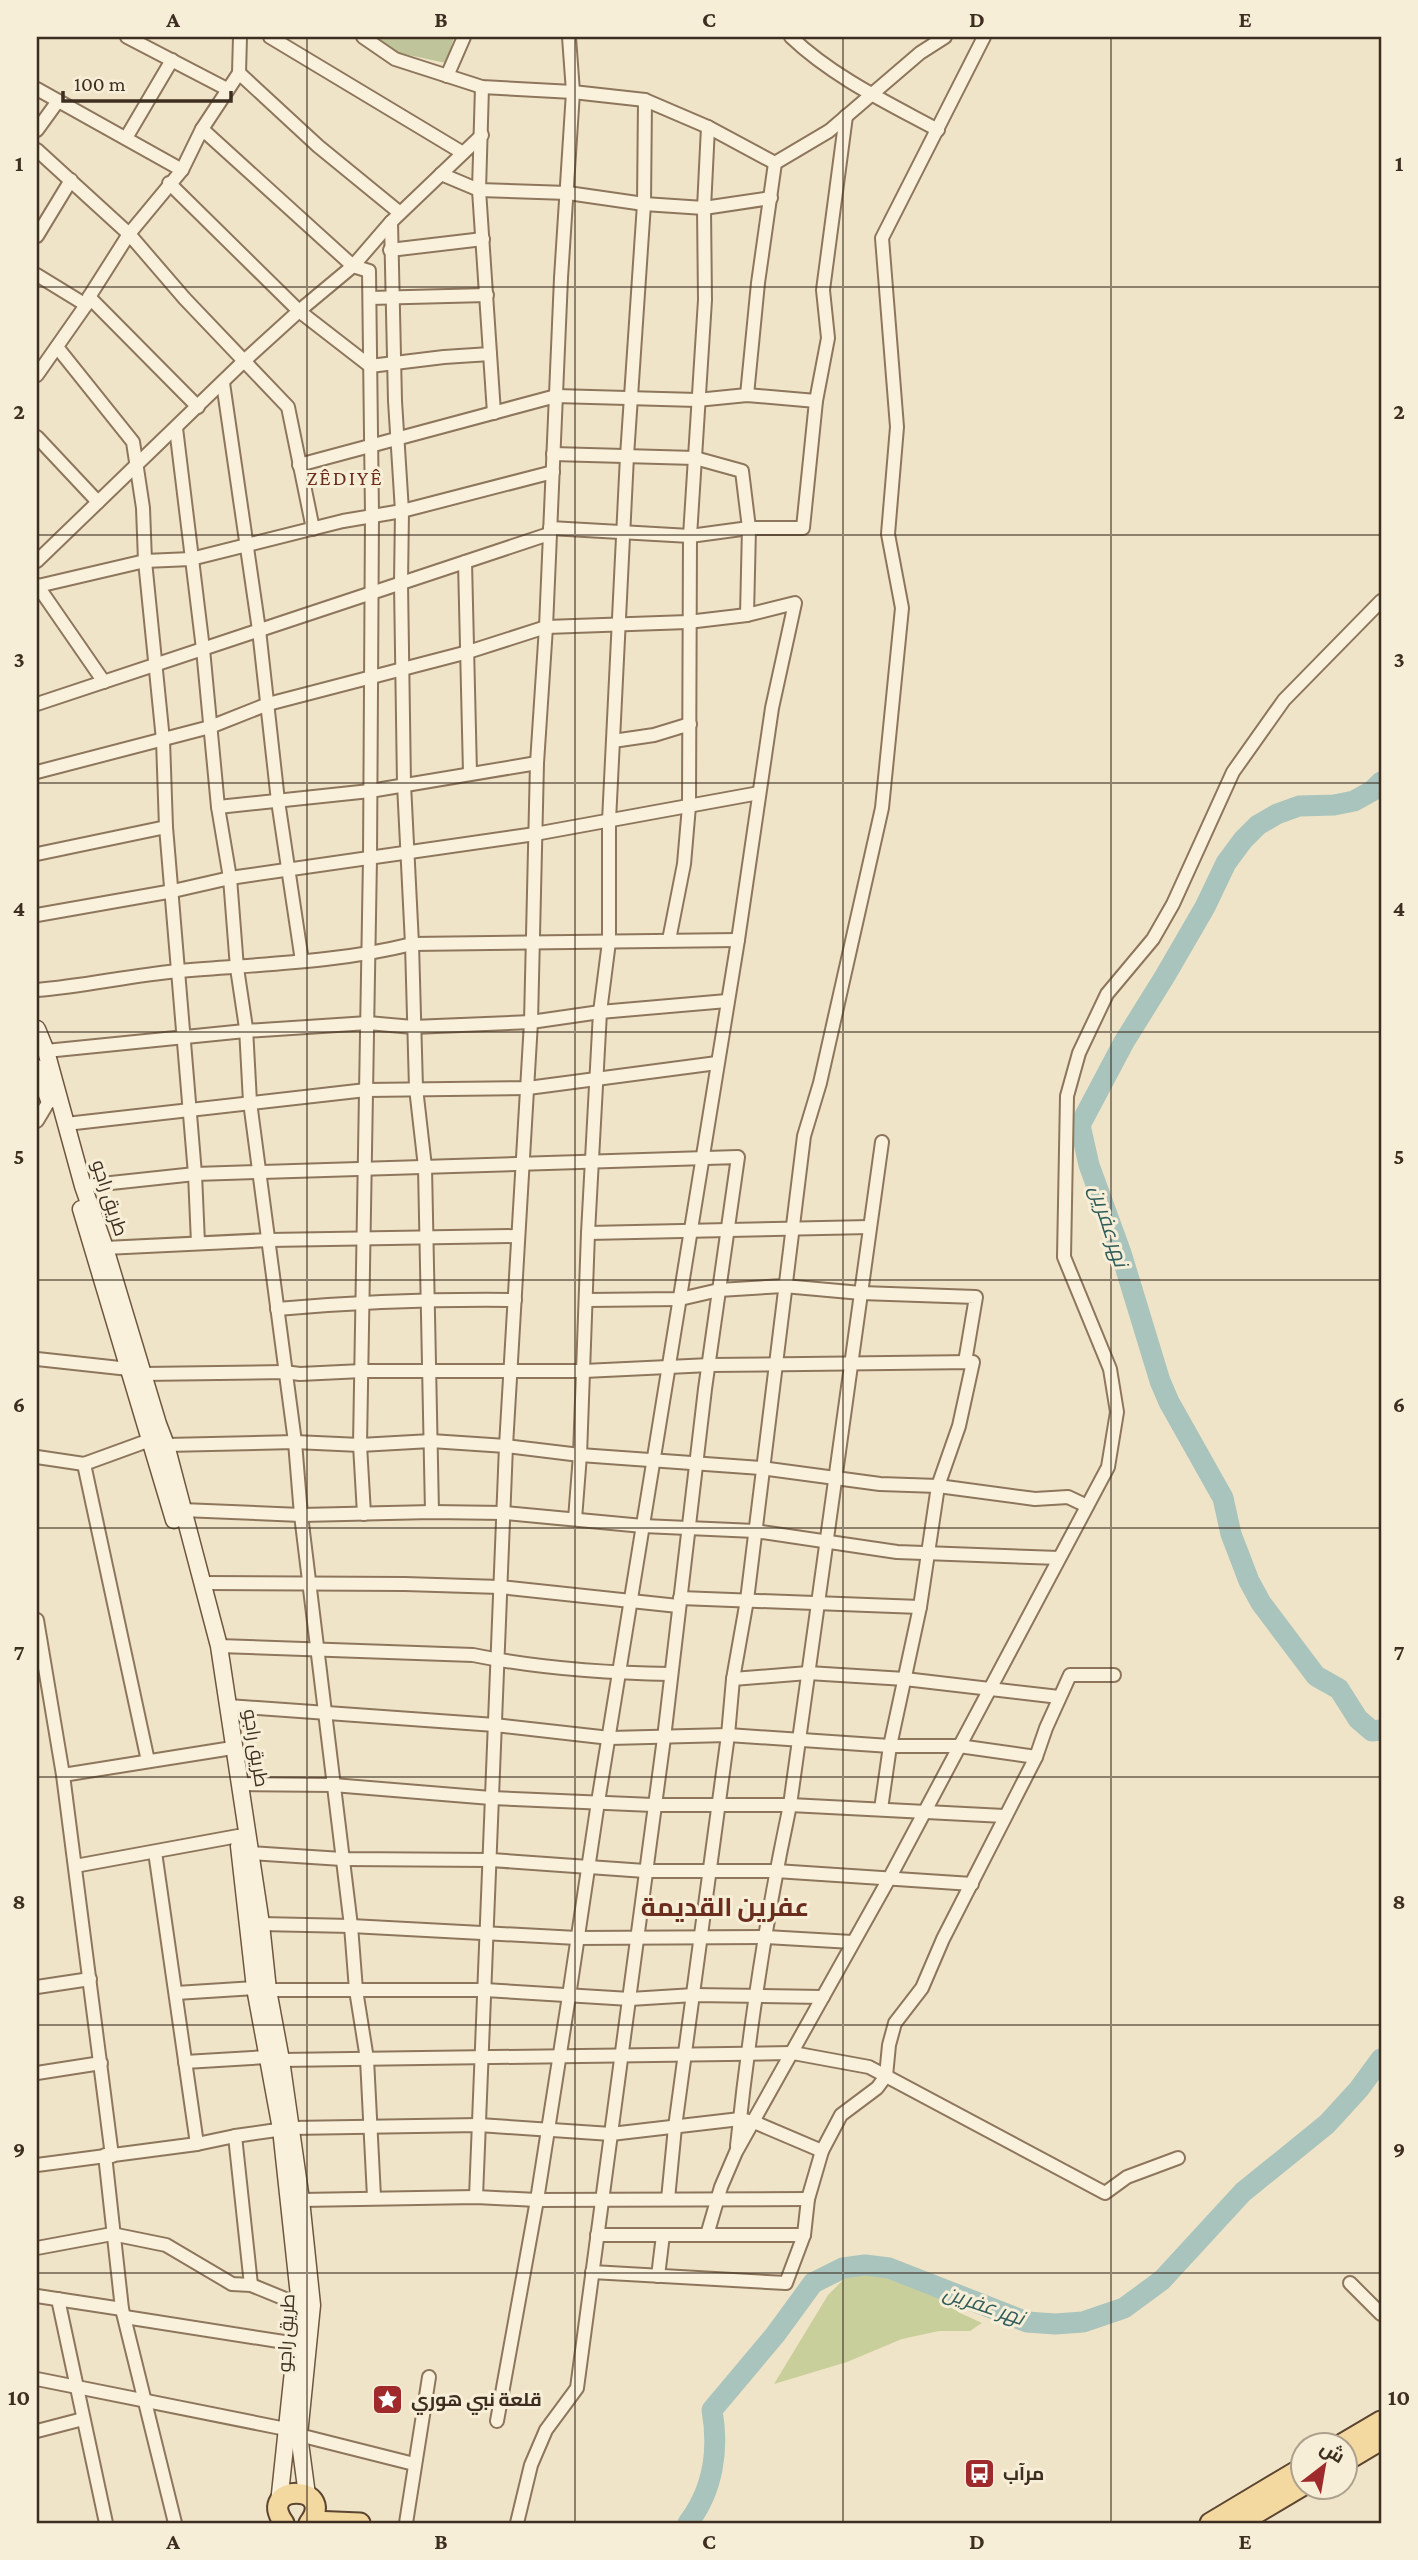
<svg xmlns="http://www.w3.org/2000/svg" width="1418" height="2560" font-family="'Crimson Pro',Cairo,serif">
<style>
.green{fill:#c9cf9b}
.cemetery{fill:#bfc49a}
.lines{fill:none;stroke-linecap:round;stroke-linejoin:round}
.river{stroke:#a9c4bc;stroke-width:21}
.minor-casing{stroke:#8d765c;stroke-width:16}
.secondary-casing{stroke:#6f573f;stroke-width:19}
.primary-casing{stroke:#5b4430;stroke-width:23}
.minor{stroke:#faf1dc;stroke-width:12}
.secondary{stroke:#faf1dc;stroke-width:16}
.primary{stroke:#f3d9a0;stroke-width:19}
.grid{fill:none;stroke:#3d2e20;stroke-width:2;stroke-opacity:0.55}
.labels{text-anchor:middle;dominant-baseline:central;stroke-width:6;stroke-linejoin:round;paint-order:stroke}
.street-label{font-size:19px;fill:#3d2e20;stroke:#f7eed8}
.poi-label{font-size:19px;font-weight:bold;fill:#3d2e20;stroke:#f7eed8;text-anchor:start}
.neighbourhood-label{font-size:21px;letter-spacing:2px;fill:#6b2e1e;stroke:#f7eed8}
.water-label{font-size:21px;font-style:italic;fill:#2f5d5a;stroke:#f7eed8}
.district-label{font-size:26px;font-weight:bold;fill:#6b2e1e;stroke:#f7eed8}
.neatline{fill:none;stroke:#3d2e20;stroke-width:2.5}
.grid-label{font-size:23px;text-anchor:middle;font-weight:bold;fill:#3d2e20}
</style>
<rect width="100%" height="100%" fill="#f0e4c8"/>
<!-- green -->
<polygon class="green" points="876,2269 938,2297 960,2313 982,2323 970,2331 939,2331 902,2339 847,2362 774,2384 828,2295 847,2276"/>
<!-- cemetery -->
<polygon class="cemetery" points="375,37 454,37 446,63 399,53"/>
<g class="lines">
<!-- river -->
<g class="river">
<polyline points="1381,782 1372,791 1354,801 1334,805 1299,806 1277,814 1258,825 1243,840 1226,863 1205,907 1165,976 1124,1042 1080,1125 1089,1165 1121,1253 1160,1381 1169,1402 1223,1498 1231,1534 1249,1581 1261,1603 1316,1676 1339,1689 1358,1719 1372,1731 1381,1730"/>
<path d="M688,2523C713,2490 719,2450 712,2410L775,2335L813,2283L843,2268L865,2265L889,2268L1027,2322L1055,2324L1083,2322L1124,2308L1162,2280L1243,2192L1327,2124L1359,2089L1381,2059"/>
</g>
<defs>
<g id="minor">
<polyline points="127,37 227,89"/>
<polyline points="270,37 463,153"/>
<polyline points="363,37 395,59 482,87 573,92 645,100 708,127 775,163"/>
<path d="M791,37C833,77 888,103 938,130"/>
<polyline points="239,73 318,146 400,213"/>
<polyline points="447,76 464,37"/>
<polyline points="482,87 479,190 494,413"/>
<polyline points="37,89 182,170"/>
<polyline points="202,129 353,266 369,271 372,515 370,858 360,1445 364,1514"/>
<polyline points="37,130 58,101"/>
<polyline points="126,138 172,60"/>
<polyline points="37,150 129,234 185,299 288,407 313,529"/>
<polyline points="775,163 829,131 920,53 945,37"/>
<polyline points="441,174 479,190 568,193 644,204 704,208 771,198"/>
<polyline points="169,183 299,311 370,366 444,357 490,354"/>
<polyline points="391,222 395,401 402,511 401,583 404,784 412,944 416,1088 425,1167 432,1512"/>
<polyline points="37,236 71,180"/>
<polyline points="390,250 483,239"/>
<polyline points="37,275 86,305"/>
<polyline points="89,297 198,407"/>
<polyline points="370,298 487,295"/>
<polyline points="57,347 133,442 143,508 145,561 163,740 166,827 195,1174 198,1243"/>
<polyline points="37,375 86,305 89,297 129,234 182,170 202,129 239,73 240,37"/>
<polyline points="223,383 259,630 278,801 302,961"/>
<polyline points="747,395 758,283 775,163"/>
<polyline points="816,401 828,338 823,290 846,116"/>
<polyline points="176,428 203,649 218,807 230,878 237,968 246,1028 250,1102 295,1442 301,1515 351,1926 356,1990 367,2059 374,2197"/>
<polyline points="37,437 98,502"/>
<polyline points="553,454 695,458 742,471 749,528 747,615"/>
<polyline points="299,465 556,396 697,400 747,395 816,401 803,528 749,528 690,536 550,528"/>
<polyline points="37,561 244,361 299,311 353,266 391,222 482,135"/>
<polyline points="465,562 470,773"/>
<polyline points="37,585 104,682"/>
<polyline points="38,586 145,561 191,559 343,521 402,511 553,472"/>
<polyline points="37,704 549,534"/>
<polyline points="613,741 654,735 690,724"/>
<polyline points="37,772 210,727 268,704 468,652 546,627 688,622 747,615 795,603 772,708 738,940 598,1802 569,1996 537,2200 497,2421"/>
<polyline points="218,807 370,791 537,763"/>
<polyline points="37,854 166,827"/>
<polyline points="37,915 173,891 230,878 535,834 759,793"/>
<polyline points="669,940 684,864 689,806 690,536 705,300 704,208 708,127"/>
<path d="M37,990C85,986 132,975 180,971C258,964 336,963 412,944L738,940"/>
<polyline points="46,1051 245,1031 368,1023 413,1027 531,1022 600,1012 727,1001"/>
<polyline points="37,1121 49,1101"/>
<polyline points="66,1124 366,1090 528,1088 717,1063"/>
<polyline points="83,1186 195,1174 738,1157 705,1389 664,1738 577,2388 546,2430 531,2465 517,2523"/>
<polyline points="588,1233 870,1227"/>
<polyline points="105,1248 269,1240 517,1236"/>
<polyline points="587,1300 680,1299 719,1290 784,1286 861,1293 976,1297 965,1362"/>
<path d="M277,1309C357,1302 435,1299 515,1300"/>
<polyline points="37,1359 129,1369"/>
<polyline points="143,1374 284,1372 300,1374 362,1371 584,1371 710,1365 973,1362 959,1426 938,1486 920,1607 890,1746 881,1809"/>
<polyline points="166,1445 295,1442 360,1445 431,1441 506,1446 580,1455 761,1468 880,1484 938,1486 1035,1499 1068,1497 1087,1506"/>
<polyline points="37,1457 84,1464 150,1440"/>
<polyline points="84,1464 148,1761"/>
<polyline points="182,1510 301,1515 432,1512 505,1513 643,1526 755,1531 897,1552 1059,1558"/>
<polyline points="575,1519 580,1455 588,1233 600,1012 609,942 609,821 627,456 644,204 645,100"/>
<polyline points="203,1583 405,1584 500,1587 678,1606"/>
<polyline points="680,1598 920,1607"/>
<polyline points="37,1620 63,1775 112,2156"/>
<path d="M219,1646L473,1655C537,1668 604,1673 670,1674"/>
<polyline points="733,1679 808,1673 905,1679 1059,1697"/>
<polyline points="228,1706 495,1725 610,1738 728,1735 890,1746 959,1746 1036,1757"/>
<polyline points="63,1775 226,1749"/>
<polyline points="240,1784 333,1785 491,1798 653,1805 790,1805 1004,1816"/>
<polyline points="155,1852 197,2144"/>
<polyline points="250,1853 342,1859 491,1860 645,1871 776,1871 972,1884"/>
<polyline points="75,1866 238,1836"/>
<polyline points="261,1924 351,1926 577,1938 766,1937 852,1942"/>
<polyline points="37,1987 90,1979"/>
<polyline points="176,1993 255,1988 268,1990 485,1990 630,1999 694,1995 823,1997"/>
<polyline points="185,2062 267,2057 281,2060 793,2053 869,2067 1105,2193 1127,2177 1178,2158"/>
<polyline points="37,2073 101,2063"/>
<polyline points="235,2136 251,2285"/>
<path d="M737,2146C749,2032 766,1917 790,1805L882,1142"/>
<polyline points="105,2155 122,2309 175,2523"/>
<polyline points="37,2165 197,2144 235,2136 291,2128 479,2125 611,2134 740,2119 754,2122 822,2151"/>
<polyline points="476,2197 506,1446 531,1022 537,763 546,627 561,278 573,92 569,37"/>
<polyline points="668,2199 675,2127 728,1735 733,1679 747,1600 804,1136 820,1083 882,808 902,608 888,534 897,427 882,238 984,37"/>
<polyline points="301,2200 476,2197 537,2200 808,2199"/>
<polyline points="707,2235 721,2187 736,2152 890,1877 1108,1467 1117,1412 1110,1369 1064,1257 1067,1096 1079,1053 1107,994 1153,939 1173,904 1233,772 1284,700 1381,601"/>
<polyline points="804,2235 808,2199 822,2151 841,2115 877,2088 886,2076 889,2045 895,2023 922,1988 943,1939 1036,1757 1046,1728 1070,1675 1114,1675"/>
<polyline points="37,2248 112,2234 166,2245 232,2284 251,2285 300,2305 307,2305"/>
<polyline points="592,2272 786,2283 804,2235 597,2235"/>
<polyline points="658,2276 663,2235"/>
<polyline points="1350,2283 1381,2314"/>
<polyline points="37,2296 122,2309"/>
<polyline points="58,2299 106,2523"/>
<polyline points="125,2317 297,2344"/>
<polyline points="37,2379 286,2429"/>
<polyline points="37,2431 83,2419"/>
<polyline points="299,2435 414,2464"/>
<polyline points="406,2523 429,2377"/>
</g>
<g id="secondary">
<polyline points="37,1029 46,1051 83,1186 105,1248 158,1424 166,1445 219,1646 261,1924 268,1990 281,2060 301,2200 312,2305 299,2435 307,2495"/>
<polyline points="37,1068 49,1100"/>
<polyline points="81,1209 174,1520"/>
<polyline points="239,1846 255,1988 281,2129 300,2305 279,2503"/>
</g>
<g id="primary">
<polyline points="1342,2444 1381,2421"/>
<polyline points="1344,2462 1381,2440"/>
<polyline points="312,2521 360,2523"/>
<path d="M284,2523C255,2483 338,2484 309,2523"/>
<polyline points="1210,2523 1302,2468"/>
<polyline points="1240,2523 1302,2486"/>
</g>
</defs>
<!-- minor casing -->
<use href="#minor" class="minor-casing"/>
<!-- secondary casing -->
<use href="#secondary" class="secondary-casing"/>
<!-- primary casing -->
<use href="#primary" class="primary-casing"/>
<!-- minor -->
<use href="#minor" class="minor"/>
<!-- secondary -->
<use href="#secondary" class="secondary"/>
<!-- primary -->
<use href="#primary" class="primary"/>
</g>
<!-- grid -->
<path class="grid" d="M307,37V2523M575,37V2523M843,37V2523M1111,37V2523M37,287H1381M37,535H1381M37,783H1381M37,1032H1381M37,1280H1381M37,1528H1381M37,1777H1381M37,2025H1381M37,2273H1381"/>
<!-- icons -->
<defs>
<symbol id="sight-square" viewBox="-11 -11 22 22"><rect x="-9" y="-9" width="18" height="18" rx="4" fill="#9e2a2b" stroke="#f7eed8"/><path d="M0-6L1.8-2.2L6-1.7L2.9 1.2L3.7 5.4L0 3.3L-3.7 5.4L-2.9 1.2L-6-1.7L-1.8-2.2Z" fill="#fff"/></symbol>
<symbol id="bus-square" viewBox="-11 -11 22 22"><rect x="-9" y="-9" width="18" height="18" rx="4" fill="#9e2a2b" stroke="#f7eed8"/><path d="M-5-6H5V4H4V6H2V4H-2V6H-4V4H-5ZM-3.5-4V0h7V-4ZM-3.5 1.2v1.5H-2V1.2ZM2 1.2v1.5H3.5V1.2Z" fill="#fff"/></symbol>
</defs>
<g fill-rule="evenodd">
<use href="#sight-square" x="370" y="2382" width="35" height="35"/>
<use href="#bus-square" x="962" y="2456" width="35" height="35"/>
</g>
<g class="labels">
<!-- street labels -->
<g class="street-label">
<text transform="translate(110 1198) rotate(72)">طريق راجو</text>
<text transform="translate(256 1748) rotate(81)">طريق راجو</text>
<text transform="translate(286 2333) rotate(-87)">طريق راجو</text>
</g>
<!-- poi labels -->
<g class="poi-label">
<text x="411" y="2399">قلعة نبي هوري</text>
<text x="1003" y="2473">مرآب</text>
</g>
<!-- neighbourhood labels -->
<g class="neighbourhood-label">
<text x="345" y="478">ZÊDIYÊ</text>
</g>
<!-- water labels -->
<g class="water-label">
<text transform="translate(1109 1226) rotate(72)">نهر عفرين</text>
<text transform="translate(984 2305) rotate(19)">نهر عفرين</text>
</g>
<!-- district labels -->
<g class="district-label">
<text x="725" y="1907">عفرين القديمة</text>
</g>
</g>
<!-- border -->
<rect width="1418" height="2560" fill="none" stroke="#f7eed8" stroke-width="77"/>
<!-- north arrow -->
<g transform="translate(1324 2466) rotate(31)"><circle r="33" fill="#f7eed8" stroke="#ada18e" stroke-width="2"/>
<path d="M0-5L12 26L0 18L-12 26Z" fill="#9e2a2b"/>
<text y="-10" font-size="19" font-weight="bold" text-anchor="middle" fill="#3d2e20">ش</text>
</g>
<!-- scale -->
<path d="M63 91v10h168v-10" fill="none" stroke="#3d2e20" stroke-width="3.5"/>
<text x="74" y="91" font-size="21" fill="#3d2e20" stroke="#f7eed8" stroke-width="5" paint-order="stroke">100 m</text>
<rect x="38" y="38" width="1342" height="2484" class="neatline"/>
<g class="grid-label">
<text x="173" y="27">A</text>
<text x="441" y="27">B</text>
<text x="709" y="27">C</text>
<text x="977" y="27">D</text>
<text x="1245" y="27">E</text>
<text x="19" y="171">1</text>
<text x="1399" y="171">1</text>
<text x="19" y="419">2</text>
<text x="1399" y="419">2</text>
<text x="19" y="667">3</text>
<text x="1399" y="667">3</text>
<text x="19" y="916">4</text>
<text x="1399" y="916">4</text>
<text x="19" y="1164">5</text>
<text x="1399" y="1164">5</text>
<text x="19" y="1412">6</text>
<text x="1399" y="1412">6</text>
<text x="19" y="1660">7</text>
<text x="1399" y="1660">7</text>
<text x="19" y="1909">8</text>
<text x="1399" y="1909">8</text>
<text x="19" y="2157">9</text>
<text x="1399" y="2157">9</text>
<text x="19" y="2405">10</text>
<text x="1399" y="2405">10</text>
<text x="173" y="2549">A</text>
<text x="441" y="2549">B</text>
<text x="709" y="2549">C</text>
<text x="977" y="2549">D</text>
<text x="1245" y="2549">E</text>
</g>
</svg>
